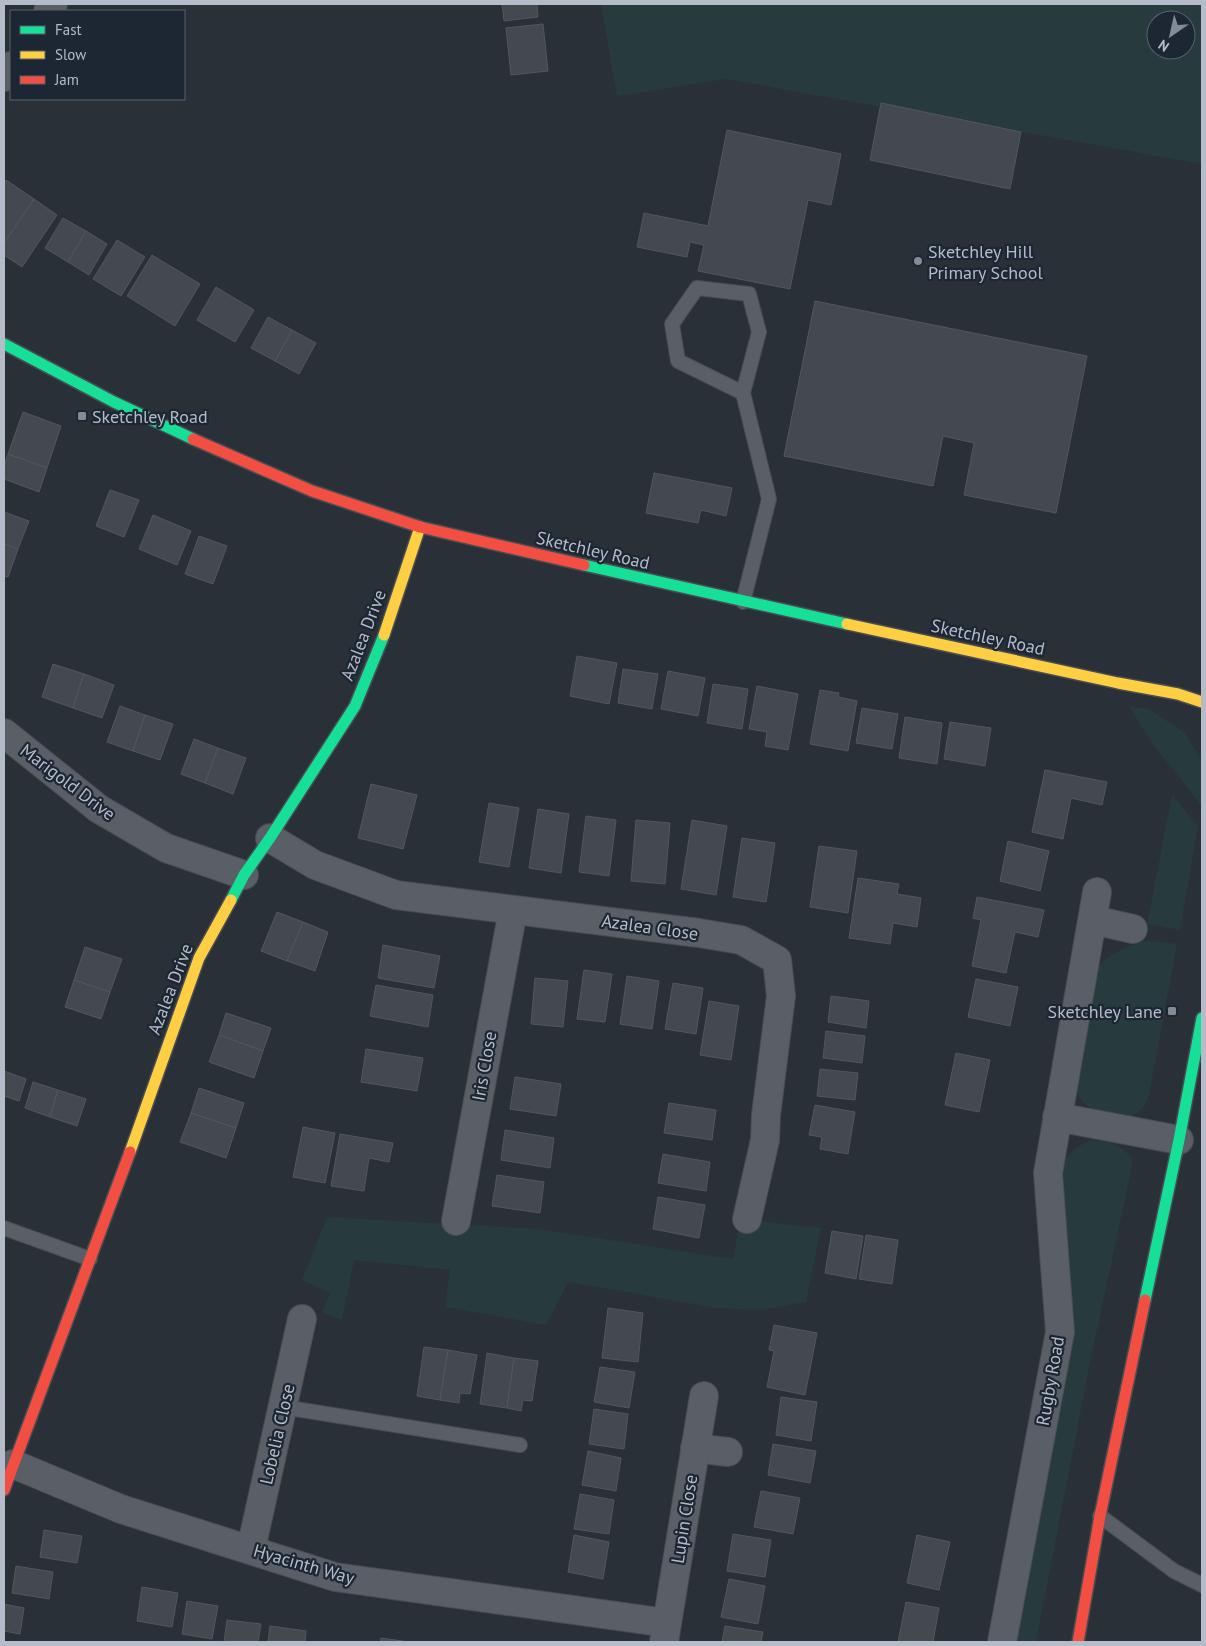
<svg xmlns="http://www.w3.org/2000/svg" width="1206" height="1646" font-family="'PT Sans',sans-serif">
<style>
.green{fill:#273a3e;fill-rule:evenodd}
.building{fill:#444950;stroke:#52575f}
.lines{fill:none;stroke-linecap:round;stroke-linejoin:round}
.lane-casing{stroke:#484c53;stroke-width:16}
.street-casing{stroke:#484c53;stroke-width:30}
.fast-casing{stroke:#484c53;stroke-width:14}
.slow-casing{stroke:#484c53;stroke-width:14}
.jam-casing{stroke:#484c53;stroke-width:14}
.lane{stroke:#5a5e66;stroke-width:14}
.street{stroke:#5a5e66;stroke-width:28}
.fast{stroke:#16e098;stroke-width:11}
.slow{stroke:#ffcf43;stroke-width:11}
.jam{stroke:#f24e42;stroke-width:11}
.poi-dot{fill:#848b96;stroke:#1d2633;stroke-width:2}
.labels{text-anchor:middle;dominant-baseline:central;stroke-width:4.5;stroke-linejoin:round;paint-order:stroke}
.poi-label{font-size:18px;fill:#b4bcc9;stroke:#1d2633;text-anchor:start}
.street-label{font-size:18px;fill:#b4bcc9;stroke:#1d2633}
</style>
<rect width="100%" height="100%" fill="#2a3038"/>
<!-- green -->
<g class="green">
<path d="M601,4H1202V164L726,79L617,96ZM1156,20H1186V50H1156Z"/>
<polygon points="1129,706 1149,709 1185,733 1202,761 1202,806 1152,743"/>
<polygon points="1172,795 1198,826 1180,930 1147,924"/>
<path d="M1149,940L1177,944L1149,1095C1147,1099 1145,1106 1142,1109C1123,1127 1087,1115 1077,1093C1075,1088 1075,1082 1074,1077L1092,974C1108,953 1125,947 1149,940Z"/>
<path d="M1092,1140C1111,1142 1119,1144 1132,1158L1131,1171L1091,1358L1036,1642H1007L1066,1330L1069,1264L1065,1240L1061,1165L1069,1154L1081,1145Z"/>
<polygon points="327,1217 539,1229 733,1259 740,1219 821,1228 806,1302 759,1310 716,1308 568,1282 546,1325 445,1307 450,1270 354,1260 342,1320 322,1312 330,1293 302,1280"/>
</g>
<!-- building -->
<g class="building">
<polygon points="502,4 537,4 538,17 504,21"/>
<polygon points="543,24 548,71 511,75 506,28"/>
<polygon points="881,103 1021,132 1010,189 870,160"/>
<polygon points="727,130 841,154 831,205 808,200 790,289 698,271 704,245 690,242 687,257 637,247 644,213 708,226"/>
<polygon points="6,180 34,199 4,243 4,184"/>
<polygon points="34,199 57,215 22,267 4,255 4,243"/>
<polygon points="63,218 86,231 68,262 45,248"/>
<polygon points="86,231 107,244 89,275 68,262"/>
<polygon points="117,240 145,257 121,296 93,279"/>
<polygon points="152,255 200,284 175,326 127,296"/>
<polygon points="216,287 254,310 235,342 197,320"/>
<polygon points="815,301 1087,356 1056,513 964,495 974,443 943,436 933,486 784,456"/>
<polygon points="268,317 292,330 275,361 251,348"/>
<polygon points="292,330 316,343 299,374 275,361"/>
<polygon points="23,412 61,426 47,468 8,454"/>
<polygon points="8,454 47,468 39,492 4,479 4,466"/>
<polygon points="654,473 732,488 726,516 701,510 698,523 646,513"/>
<polygon points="110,490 139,500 124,537 96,526"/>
<polygon points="4,512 29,521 18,549 4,544"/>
<polygon points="153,515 191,531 177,565 139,549"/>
<polygon points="199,536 227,546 213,584 185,574"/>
<polygon points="4,544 18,549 8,577 4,576"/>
<polygon points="577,656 617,663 609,704 570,696"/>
<polygon points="53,664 84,674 73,708 42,697"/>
<polygon points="623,669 658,674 652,709 618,703"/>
<polygon points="668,671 705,678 698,716 661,709"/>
<polygon points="84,674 114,685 102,718 73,708"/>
<polygon points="713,684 748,689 742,729 707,723"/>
<polygon points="757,686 798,694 788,750 765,746 767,732 749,729"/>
<polygon points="820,690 839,693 838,697 857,701 848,751 810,744"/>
<polygon points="120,706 145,715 133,751 107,742"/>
<polygon points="862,708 898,714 892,749 856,743"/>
<polygon points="145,715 173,724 160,760 133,751"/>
<polygon points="905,717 942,723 937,764 899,758"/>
<polygon points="950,722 991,728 985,766 944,759"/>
<polygon points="194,739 218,748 205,783 181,774"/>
<polygon points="218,748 246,758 233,794 205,783"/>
<polygon points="1045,770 1107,782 1102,805 1071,798 1063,839 1032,832"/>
<polygon points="371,784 417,795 403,849 358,838"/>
<polygon points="489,803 519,808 509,867 479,862"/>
<polygon points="538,809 569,814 561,873 529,868"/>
<polygon points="586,816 616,820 609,876 579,872"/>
<polygon points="636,820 670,823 665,884 631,881"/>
<polygon points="692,820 727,826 716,895 681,889"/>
<polygon points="742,838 775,843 766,902 733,897"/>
<polygon points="1008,841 1049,851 1040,891 1000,881"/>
<polygon points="819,846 857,851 848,913 810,907"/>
<polygon points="858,878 899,884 897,894 921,898 917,927 893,923 890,944 849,938"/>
<polygon points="977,897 1044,910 1038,937 1015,932 1006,973 972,966 981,920 973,918"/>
<polygon points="277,912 303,922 287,961 261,951"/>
<polygon points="303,922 328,932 315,971 287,961"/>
<polygon points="383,945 440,956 434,988 378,978"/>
<polygon points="85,947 122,959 110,992 74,980"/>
<polygon points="584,970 612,974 605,1022 577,1019"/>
<polygon points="627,976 659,981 652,1029 620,1024"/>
<polygon points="535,978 568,981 563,1027 531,1024"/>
<polygon points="976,979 1018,987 1010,1026 968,1017"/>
<polygon points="74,980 110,992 101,1019 65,1007"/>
<polygon points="673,983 703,988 696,1034 665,1029"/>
<polygon points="376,985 433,995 428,1027 370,1016"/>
<polygon points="831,996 869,1001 866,1028 828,1022"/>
<polygon points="709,1001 739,1006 731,1060 700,1055"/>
<polygon points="226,1013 271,1028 263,1051 219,1035"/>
<polygon points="826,1031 865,1036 862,1063 823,1058"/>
<polygon points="219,1035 263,1051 254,1078 209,1062"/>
<polygon points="366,1049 423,1058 417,1091 361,1082"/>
<polygon points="956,1053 990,1060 979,1112 945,1105"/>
<polygon points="820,1069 858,1073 855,1100 817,1096"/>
<polygon points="4,1071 26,1079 19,1101 4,1096"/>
<polygon points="515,1077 561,1084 556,1116 510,1109"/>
<polygon points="33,1082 58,1090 50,1117 25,1108"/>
<polygon points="199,1088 244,1103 236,1128 191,1113"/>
<polygon points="58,1090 86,1099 77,1126 50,1117"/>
<polygon points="669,1103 716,1110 712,1140 664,1133"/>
<polygon points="815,1105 855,1112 848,1154 820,1149 822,1137 809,1135"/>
<polygon points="191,1113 236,1128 226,1158 180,1142"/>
<polygon points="303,1127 335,1133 325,1183 293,1177"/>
<polygon points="505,1130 554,1138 550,1168 501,1160"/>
<polygon points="340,1134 393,1143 389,1162 369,1158 364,1191 331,1186"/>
<polygon points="663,1154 710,1162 706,1191 658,1183"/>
<polygon points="497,1175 544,1182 540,1213 492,1206"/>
<polygon points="658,1197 705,1205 699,1238 653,1229"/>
<polygon points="832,1231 863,1236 856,1279 825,1273"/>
<polygon points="866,1235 898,1240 892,1284 859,1279"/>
<polygon points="608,1308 643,1313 638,1362 602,1358"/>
<polygon points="774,1325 817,1333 805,1395 767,1387 774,1351 769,1350"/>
<polygon points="424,1347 448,1350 440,1400 417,1396"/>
<polygon points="448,1350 477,1355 470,1394 460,1393 459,1403 440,1400"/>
<polygon points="487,1353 514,1358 507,1408 480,1404"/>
<polygon points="514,1358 538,1361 532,1401 523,1400 521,1411 507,1408"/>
<polygon points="600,1367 635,1372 629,1408 594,1402"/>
<polygon points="781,1397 817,1402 811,1441 776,1435"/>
<polygon points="594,1409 628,1414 624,1449 589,1444"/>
<polygon points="773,1444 816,1451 810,1483 768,1475"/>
<polygon points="588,1451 621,1458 616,1491 582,1485"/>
<polygon points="761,1491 800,1498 793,1534 754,1527"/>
<polygon points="580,1494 614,1500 609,1534 574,1529"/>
<polygon points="44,1530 82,1536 77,1563 40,1557"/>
<polygon points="733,1534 771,1540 765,1577 727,1571"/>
<polygon points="574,1535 609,1542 603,1579 568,1572"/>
<polygon points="917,1535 950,1542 939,1590 907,1583"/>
<polygon points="16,1566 53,1572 49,1599 12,1593"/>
<polygon points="729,1579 765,1586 758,1624 721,1617"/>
<polygon points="142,1587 178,1593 172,1627 137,1621"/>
<polygon points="187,1601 218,1606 212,1639 182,1634"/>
<polygon points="906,1602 939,1608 933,1642 898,1642"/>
<polygon points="4,1604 24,1608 20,1634 4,1631"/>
<polygon points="227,1620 261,1624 258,1642 224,1642"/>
<polygon points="270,1626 306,1631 305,1642 268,1642"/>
<polygon points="725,1626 763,1632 761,1642 722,1642"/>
<polygon points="381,1638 409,1642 380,1642"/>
</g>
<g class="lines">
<defs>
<g id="lane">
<polyline points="743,393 759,332 749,294 697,288 672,324 678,361 743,393 769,499 743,602"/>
<polyline points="4,1228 90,1259"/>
<polyline points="283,1407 520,1445"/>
<polyline points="1100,1516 1174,1571 1202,1585"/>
</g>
<g id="street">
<polyline points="48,11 53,4"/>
<polyline points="4,77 11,66"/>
<polyline points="4,733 99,809 166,848 244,875"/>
<polyline points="270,838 315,865 396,895 699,933 741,940 777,960 781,996 766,1115 765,1140 747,1219"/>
<polyline points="1093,920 1133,929"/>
<polyline points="1057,1117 1179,1140"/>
<polyline points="456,1221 513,910"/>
<polyline points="695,1448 728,1452"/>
<polyline points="13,1464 121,1509 335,1577 667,1623"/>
<polyline points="251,1549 302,1319"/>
<polyline points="664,1642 704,1396"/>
<polyline points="1002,1642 1060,1332 1048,1173 1097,892"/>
</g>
<g id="fast">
<polyline points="4,344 114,402 193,439"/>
<polyline points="584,565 847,624"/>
<polyline points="231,900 244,875 270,838 355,706 384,635"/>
<polyline points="1145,1300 1179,1140 1202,1018"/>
</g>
<g id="slow">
<polyline points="847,624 1118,683 1178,694 1202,702"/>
<polyline points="384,635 420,527"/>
<polyline points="130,1152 199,958 231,900"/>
</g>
<g id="jam">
<polyline points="193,439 312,491 420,527 584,565"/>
<polyline points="4,1490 130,1152"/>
<polyline points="1078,1642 1100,1516 1145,1300"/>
</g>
</defs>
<!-- lane casing -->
<use href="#lane" class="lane-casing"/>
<!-- street casing -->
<use href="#street" class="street-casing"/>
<!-- fast casing -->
<use href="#fast" class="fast-casing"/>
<!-- slow casing -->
<use href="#slow" class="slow-casing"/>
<!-- jam casing -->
<use href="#jam" class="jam-casing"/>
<!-- lane -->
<use href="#lane" class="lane"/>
<!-- street -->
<use href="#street" class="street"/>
<!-- fast -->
<use href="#fast" class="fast"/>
<!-- slow -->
<use href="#slow" class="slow"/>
<!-- jam -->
<use href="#jam" class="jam"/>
</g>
<!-- markers -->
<g class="poi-dot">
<circle cx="918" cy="261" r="5"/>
<rect x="77" y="411" width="10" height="10" rx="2.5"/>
<rect x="1167" y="1006" width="10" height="10" rx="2.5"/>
</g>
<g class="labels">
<!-- poi labels -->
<g class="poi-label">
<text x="928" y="251">Sketchley Hill<tspan x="928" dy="21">Primary School</tspan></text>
<text x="92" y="416">Sketchley Road</text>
<text x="1162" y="1011" text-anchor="end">Sketchley Lane</text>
</g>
<!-- street labels -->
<g class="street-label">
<text transform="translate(593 550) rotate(13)">Sketchley Road</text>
<text transform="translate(363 635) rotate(-69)">Azalea Drive</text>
<text transform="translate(988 637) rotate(12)">Sketchley Road</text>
<text transform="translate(68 782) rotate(37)">Marigold Drive</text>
<text transform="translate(650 927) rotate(8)">Azalea Close</text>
<text transform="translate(170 989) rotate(-69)">Azalea Drive</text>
<text transform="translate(484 1066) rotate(-80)">Iris Close</text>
<text transform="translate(1050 1381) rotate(-80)">Rugby Road</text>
<text transform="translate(277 1434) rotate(-77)">Lobelia Close</text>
<text transform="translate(684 1519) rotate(-81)">Lupin Close</text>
<text transform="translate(304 1564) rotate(16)">Hyacinth Way</text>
</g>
</g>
<!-- border -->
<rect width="1206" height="1646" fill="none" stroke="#b4bcc9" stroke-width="10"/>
<!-- legend -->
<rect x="10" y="10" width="175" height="90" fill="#1d2633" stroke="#59626f"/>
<rect x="20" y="26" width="25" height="8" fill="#16e098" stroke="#59626f"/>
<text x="55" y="35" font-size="15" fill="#b4bcc9">Fast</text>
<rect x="20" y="51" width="25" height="8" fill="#ffcf43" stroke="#59626f"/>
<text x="55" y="60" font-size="15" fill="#b4bcc9">Slow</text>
<rect x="20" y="76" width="25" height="8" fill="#f24e42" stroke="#59626f"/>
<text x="55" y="85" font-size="15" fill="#b4bcc9">Jam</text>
<!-- north arrow -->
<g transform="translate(1171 35) rotate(214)"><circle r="24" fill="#1d2633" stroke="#59626f"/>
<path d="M0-4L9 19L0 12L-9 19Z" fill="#848b96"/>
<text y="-8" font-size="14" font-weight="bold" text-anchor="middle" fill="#b4bcc9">N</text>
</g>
</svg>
